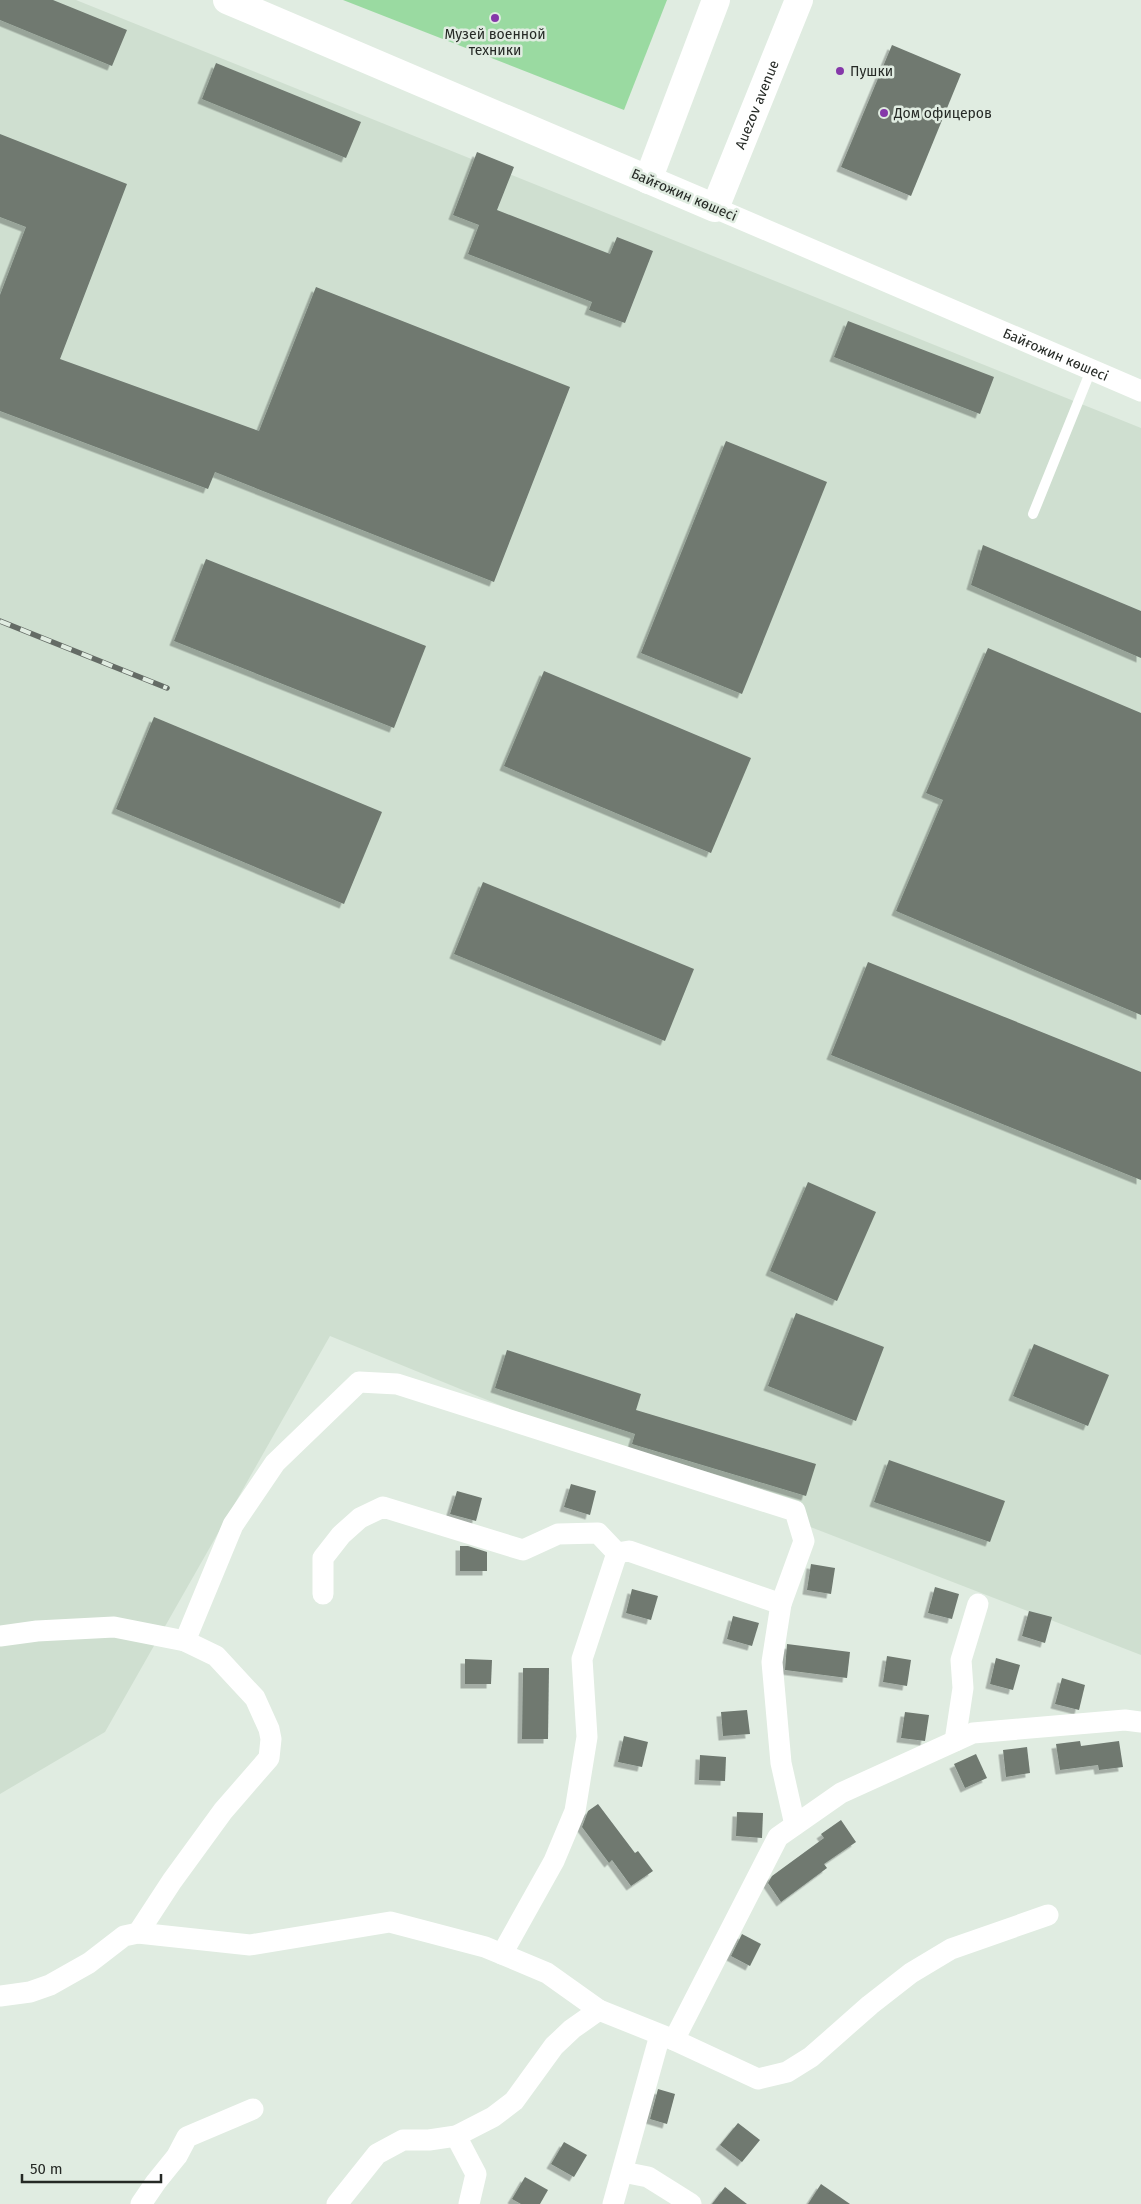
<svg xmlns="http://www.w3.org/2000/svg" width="1141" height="2204" font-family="'Fira Sans',sans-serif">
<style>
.built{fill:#cfdfd0}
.green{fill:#9adaa1}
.building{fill:#6f7970;filter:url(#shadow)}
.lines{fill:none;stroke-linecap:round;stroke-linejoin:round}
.service{stroke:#fff;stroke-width:10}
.minor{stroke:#fff;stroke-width:21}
.secondary{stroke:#fff;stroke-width:28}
.rail-casing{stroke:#646b65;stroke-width:5.5}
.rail{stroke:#e0ece1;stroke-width:4;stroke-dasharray:11;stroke-linecap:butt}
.poi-dot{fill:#8538a9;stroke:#e0ece1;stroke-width:2}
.labels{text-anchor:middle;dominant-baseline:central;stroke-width:5;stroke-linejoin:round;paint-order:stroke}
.poi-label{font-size:14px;fill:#252925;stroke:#e0ece1;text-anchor:start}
.street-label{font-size:14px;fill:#252925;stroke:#e0ece1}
</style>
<defs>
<filter id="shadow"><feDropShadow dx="-4.5" dy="4.5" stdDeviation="0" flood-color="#0004"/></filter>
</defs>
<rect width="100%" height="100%" fill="#e0ece1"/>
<!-- built -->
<polygon class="built" points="0,0 76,0 1141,428 1141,1655 578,1437 330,1336 105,1732 0,1794"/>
<!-- green -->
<polygon class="green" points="343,0 667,0 624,110"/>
<!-- building -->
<g class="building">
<polygon points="0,0 53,0 127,30 112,66 0,20"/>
<polygon points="892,45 961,74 911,196 841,167"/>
<polygon points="216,63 361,122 346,158 202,99"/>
<polygon points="0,134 127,184 60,359 259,431 316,287 570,387 494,582 215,472 208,489 0,411 0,295 26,227 0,217"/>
<polygon points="477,152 514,167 497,210 610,254 617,237 653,251 625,323 589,310 592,302 468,254 479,225 453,215"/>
<polygon points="848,321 994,377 980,414 834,357"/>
<polygon points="726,441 827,482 742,694 641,653"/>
<polygon points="983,545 1141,611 1141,658 971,585"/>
<polygon points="206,559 426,646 394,728 174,641"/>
<polygon points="988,648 1141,713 1141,1015 896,911 943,800 926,793"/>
<polygon points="544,671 751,758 711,853 504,766"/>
<polygon points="154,717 382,812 344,904 116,809"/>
<polygon points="483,882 694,969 665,1041 454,954"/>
<polygon points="868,962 1141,1072 1141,1180 831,1055"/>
<polygon points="808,1182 876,1212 837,1301 770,1271"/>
<polygon points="796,1313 884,1347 856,1421 768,1386"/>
<polygon points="1034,1344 1109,1375 1088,1426 1013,1396"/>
<polygon points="507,1350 641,1394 636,1410 816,1464 806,1496 632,1444 635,1434 495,1388"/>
<polygon points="889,1460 1005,1501 990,1542 874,1502"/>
<polygon points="571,1484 596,1491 590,1515 564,1507"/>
<polygon points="457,1491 482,1498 476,1521 450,1514"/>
<polygon points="460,1546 468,1546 487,1552 487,1571 460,1571"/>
<polygon points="811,1564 835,1568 831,1594 807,1590"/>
<polygon points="935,1587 959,1594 952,1619 928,1613"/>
<polygon points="632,1589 658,1596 651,1620 626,1613"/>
<polygon points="1029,1611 1052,1617 1045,1643 1022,1636"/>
<polygon points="733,1616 759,1623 752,1646 727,1639"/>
<polygon points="787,1644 850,1652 847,1678 785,1670"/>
<polygon points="887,1656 911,1660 907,1686 883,1682"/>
<polygon points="996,1658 1020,1665 1013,1690 990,1684"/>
<polygon points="465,1659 492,1660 491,1684 465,1684"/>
<polygon points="523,1668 549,1668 548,1739 522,1739"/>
<polygon points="1062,1678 1085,1685 1079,1710 1055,1704"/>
<polygon points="747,1710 750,1734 723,1736 721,1712"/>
<polygon points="905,1712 929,1715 925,1741 901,1738"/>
<polygon points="624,1736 648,1742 642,1767 618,1762"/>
<polygon points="1080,1741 1081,1746 1119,1741 1123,1767 1099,1770 1098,1765 1060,1770 1056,1744"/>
<polygon points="1027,1747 1030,1773 1006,1777 1003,1750"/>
<polygon points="976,1754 987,1778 965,1788 954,1764"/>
<polygon points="700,1755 726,1757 725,1781 699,1780"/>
<polygon points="598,1804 635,1853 638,1851 653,1871 631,1886 612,1860 609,1863 582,1827 588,1811"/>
<polygon points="737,1812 763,1813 762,1838 736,1836"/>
<polygon points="841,1820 856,1842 824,1864 827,1868 781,1902 768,1883 772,1876 824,1838 821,1834"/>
<polygon points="742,1934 761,1944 750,1966 731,1956"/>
<polygon points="658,2089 675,2094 667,2124 650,2119"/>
<polygon points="738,2123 760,2140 742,2162 720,2145"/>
<polygon points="564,2142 587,2155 574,2177 551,2164"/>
<polygon points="525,2177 548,2190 540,2204 521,2204 512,2199"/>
<polygon points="821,2184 850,2204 808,2204"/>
<polygon points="725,2187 747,2204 712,2204"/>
</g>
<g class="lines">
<!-- service -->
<polyline class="service" points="1033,514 1091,370"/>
<!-- minor -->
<g class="minor">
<path id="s1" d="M715,208L1141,391"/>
<polyline points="617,1553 629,1551 781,1604"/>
<polyline points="323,1594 323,1558 341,1535 360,1518 383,1507 523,1550 558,1534 598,1533 617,1553 582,1659 587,1737 575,1811 554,1861 502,1954"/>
<polyline points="0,1636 37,1631 114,1627 185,1641 216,1656 255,1698 269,1729 271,1739 269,1758 223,1811 172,1881 138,1933"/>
<polyline points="185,1641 233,1525 275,1463 359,1382 397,1384 795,1511 804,1541 781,1604 772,1662 781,1763 795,1825"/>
<polyline points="955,1741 963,1688 961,1660 978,1604"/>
<polyline points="0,1996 30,1992 50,1985 89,1963 124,1936 138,1933 250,1945 390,1922 485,1947 547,1973 599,2010"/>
<polyline points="674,2040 778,1837 841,1793 973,1733 1125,1720 1141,1722"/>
<polyline points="456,2136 476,2174 469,2204"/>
<polyline points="623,2172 648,2177 691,2204"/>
<polyline points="141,2204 156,2182 177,2156 187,2137 253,2109"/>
<polyline points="337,2204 377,2154 403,2140 429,2140 456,2136 493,2117 514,2101 554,2046 572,2029 599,2010 674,2040 758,2079 787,2072 811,2057 870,2005 911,1973 951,1949 1048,1915"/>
<polyline points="613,2204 660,2035"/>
</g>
<!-- secondary -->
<g class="secondary">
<path id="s2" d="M227,0L715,208L799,0"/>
<polyline points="648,180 716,0"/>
</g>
<defs>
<polyline id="rail" points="0,621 167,688"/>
</defs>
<!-- rail casing -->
<use href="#rail" class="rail-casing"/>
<!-- rail -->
<use href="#rail" class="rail"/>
</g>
<!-- markers -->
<g class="poi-dot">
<circle cx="495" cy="18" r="5"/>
<circle cx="840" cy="71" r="5"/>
<circle cx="884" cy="113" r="5"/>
</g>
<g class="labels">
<!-- poi labels -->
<g class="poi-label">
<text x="495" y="34" text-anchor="middle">Музей военной<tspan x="495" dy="16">техники</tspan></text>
<text x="850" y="71">Пушки</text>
<text x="894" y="113">Дом офицеров</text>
</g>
<!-- street labels -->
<g class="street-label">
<text stroke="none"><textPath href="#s2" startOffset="642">Auezov avenue</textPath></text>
<text transform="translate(684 195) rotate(23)">Байғожин көшесі</text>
<text stroke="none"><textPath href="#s1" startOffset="371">Байғожин көшесі</textPath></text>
</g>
</g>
<!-- scale -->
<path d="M22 2174v8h139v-8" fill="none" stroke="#252925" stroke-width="2.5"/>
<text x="30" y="2174" font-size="15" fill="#252925" stroke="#e0ece1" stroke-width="4" paint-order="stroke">50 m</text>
</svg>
